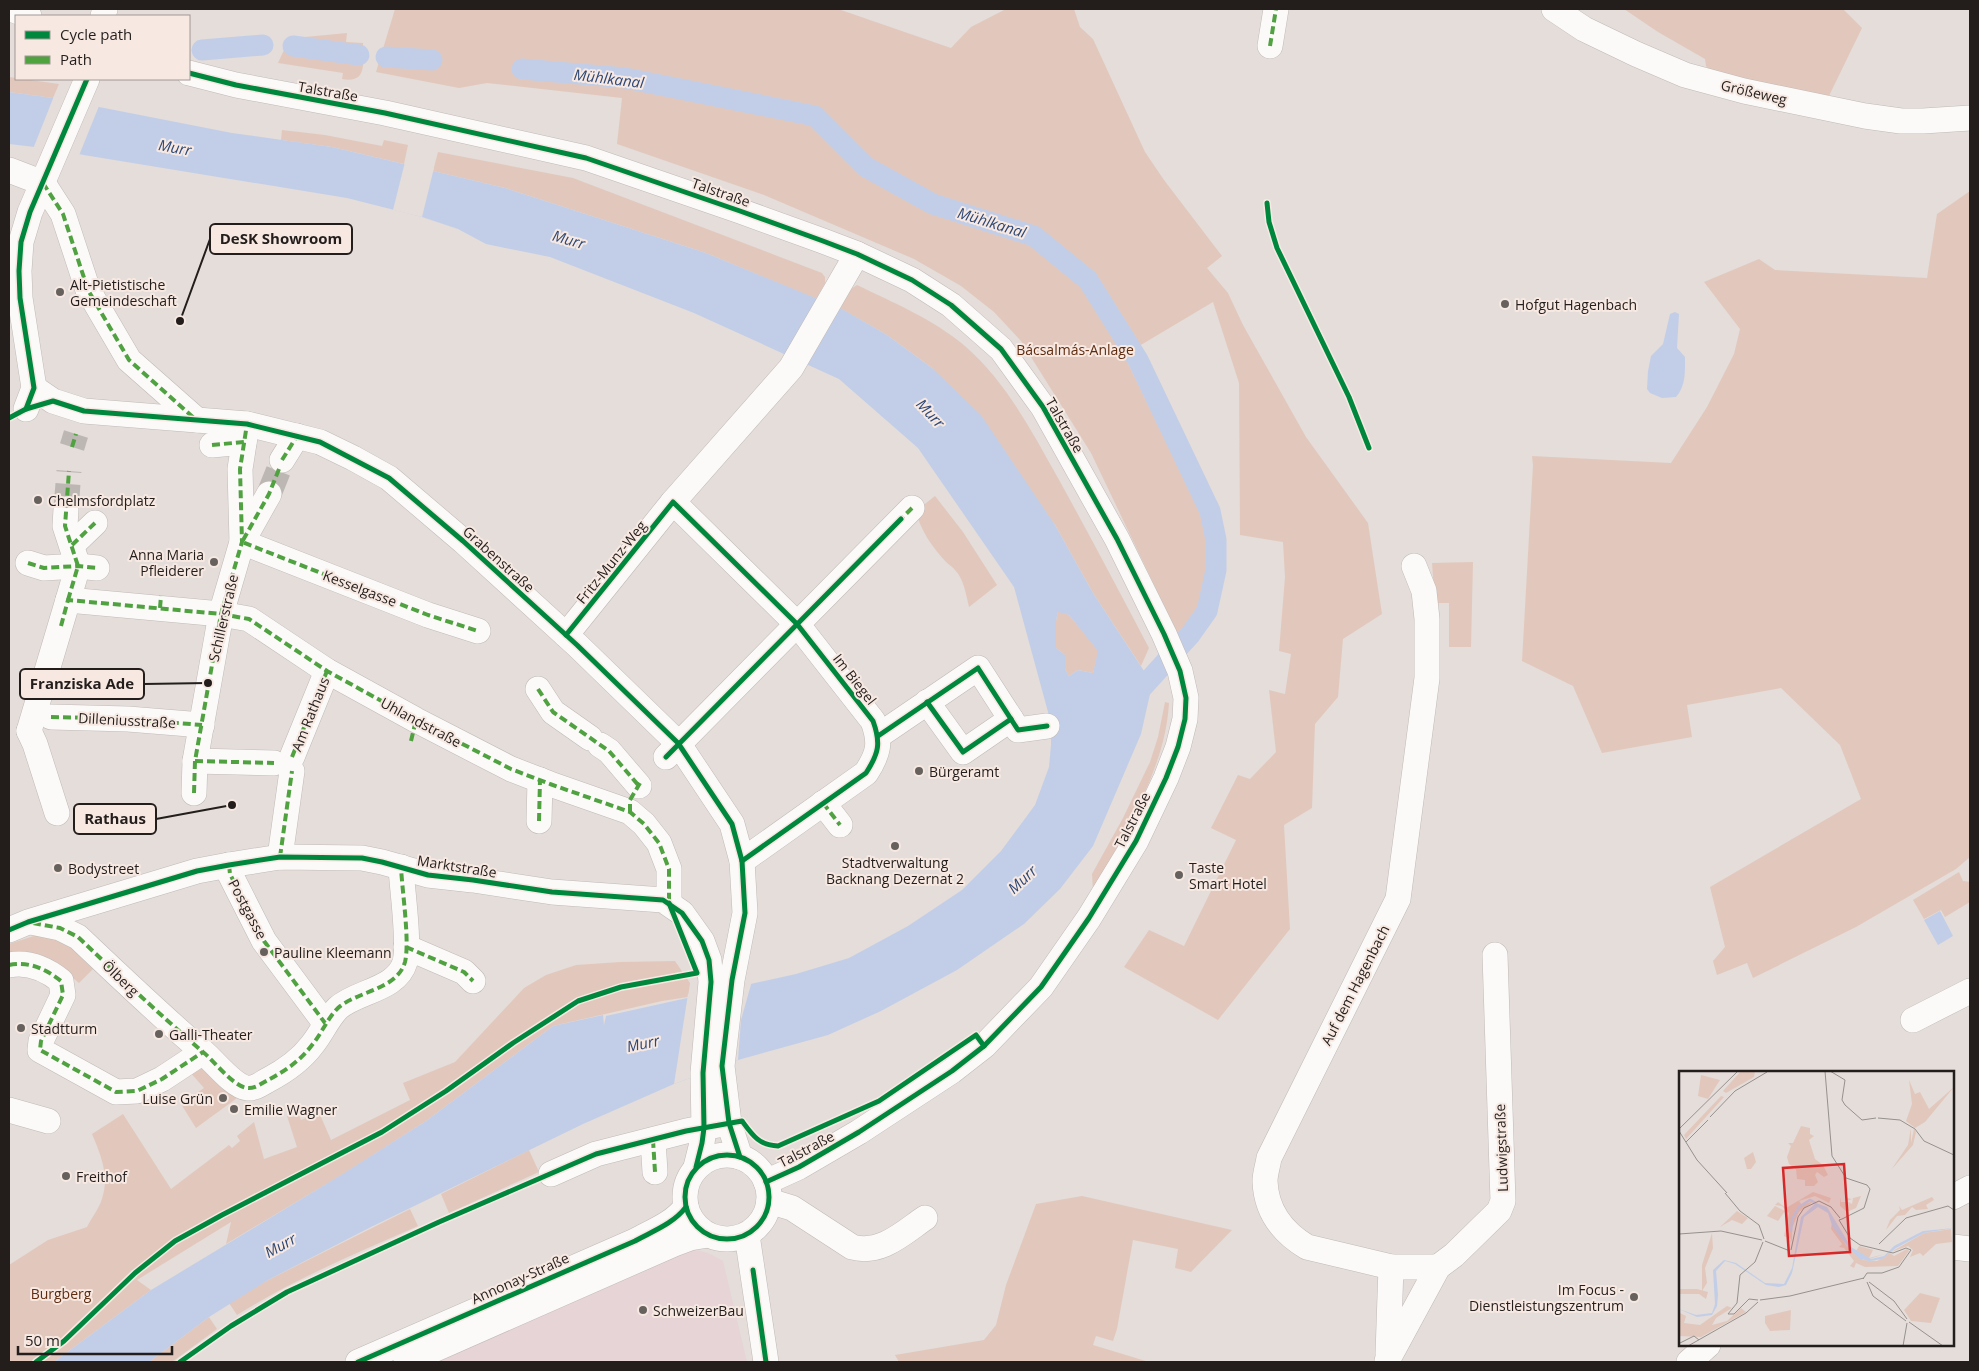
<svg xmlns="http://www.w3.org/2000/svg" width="1979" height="1371" font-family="'Open Sans',sans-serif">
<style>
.commercial{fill:#e6d4d6}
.green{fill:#e2c8bc}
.water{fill:#c2cee7;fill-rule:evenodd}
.pier{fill:#e4ddda}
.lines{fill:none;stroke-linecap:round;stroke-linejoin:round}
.canal{stroke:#c2cee7;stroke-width:21}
.minor-tunnel{stroke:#bdb7b4;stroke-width:25;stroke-dasharray:25 12;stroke-linecap:butt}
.minor-casing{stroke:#c0bab7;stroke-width:26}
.minor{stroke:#fbfaf9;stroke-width:25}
.quiet{stroke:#50a241;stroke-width:4;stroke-dasharray:8 4;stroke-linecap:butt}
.cycleway-casing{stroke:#f7e9e2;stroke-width:8}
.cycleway{stroke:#00873e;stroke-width:5}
.poi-dot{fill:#67615e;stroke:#f7e9e2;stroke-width:2}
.labels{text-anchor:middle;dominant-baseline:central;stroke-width:4;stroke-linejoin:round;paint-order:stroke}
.street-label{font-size:14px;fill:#231e1c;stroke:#f7e9e2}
.poi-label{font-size:14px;fill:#231e1c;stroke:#f7e9e2;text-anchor:start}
.park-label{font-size:14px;fill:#602c10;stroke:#f7e9e2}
.water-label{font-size:15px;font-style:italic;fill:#2d4876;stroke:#f7e9e2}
.inset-river{fill:none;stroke:#c2cee7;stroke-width:2.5}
.inset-road{fill:none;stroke:#97918e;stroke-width:1}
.view{fill:#d62828;fill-opacity:0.15;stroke:#d62828;stroke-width:2.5}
.inset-edge{fill:none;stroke:#231e1c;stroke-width:2.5}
.leader{fill:none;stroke:#231e1c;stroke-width:2}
.callout-dot{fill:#231e1c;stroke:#f7e9e2;stroke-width:2}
.callout{fill:#f7e9e2;stroke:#231e1c;stroke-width:2}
.callout-label{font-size:15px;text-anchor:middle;font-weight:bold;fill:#231e1c}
</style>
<rect width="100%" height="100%" fill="#e4ddda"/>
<!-- commercial -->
<polygon class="commercial" points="691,1249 708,1253 723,1261 747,1362 419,1362"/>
<!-- green -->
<g class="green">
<path d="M395,9H838L951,48L971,27L1006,9H1074L1080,27L1093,39L1145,152L1164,180L1222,256L1207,268L1228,293L1243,325L1306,437L1368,523L1382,614L1343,639L1338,697L1315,724L1312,808L1284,825L1290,929L1218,1020L1124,967L1149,930L1184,946L1236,840L1211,828L1238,775L1250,779L1276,752L1269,690L1285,694L1291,654L1279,651L1285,577L1283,542L1240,535L1239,383L1213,302L1124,355L1208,528C1211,552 1212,584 1201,606C1196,618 1187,629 1180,639L1091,453L1021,341L994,312L961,286L914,259L764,195L617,144L622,98L487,83L459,88L376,72Z"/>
<polygon points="1624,9 1843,9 1862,28 1828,98 1717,77 1706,66 1705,59 1658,32"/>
<path d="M347,33L346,42L363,43C363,62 368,84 342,79L343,73L278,63L290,37H305Z"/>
<polygon points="9,77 59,84 53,98 9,92"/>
<polygon points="282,130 325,135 382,146 384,140 408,145 404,164 332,147 281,140"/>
<polygon points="438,152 573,178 822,273 825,277 825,283 816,299 706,253 505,188 433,171"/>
<polygon points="1970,191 1970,857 1956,869 1856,927 1753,978 1747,963 1717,975 1713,961 1725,947 1710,887 1861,799 1840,745 1781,688 1687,705 1692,737 1602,753 1573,686 1522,661 1533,465 1532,456 1671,463 1707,407 1734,354 1740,329 1704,282 1759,259 1775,270 1927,278 1937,214"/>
<path d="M857,285C894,303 933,319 965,346C1007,383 1031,430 1058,478C1089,534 1119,591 1149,648L1141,666L1093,593L1055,525L932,368L887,335L838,307L848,291Z"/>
<path d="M935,496L963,532L997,585L969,607C966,595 964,579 955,570C953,567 949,565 946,562C933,548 920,530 916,511Z"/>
<polygon points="1473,562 1471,647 1449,647 1449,603 1435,603 1432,563"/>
<polygon points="1058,611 1069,615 1099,651 1093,673 1078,670 1069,676 1065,669 1065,655 1056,648 1056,621"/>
<path d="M1165,702L1169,703C1165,771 1124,832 1093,891L1092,874L1123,818L1150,762L1158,737Z"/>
<polygon points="1959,872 1963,881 1970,882 1970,902 1945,917 1941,910 1924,919 1913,900"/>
<polygon points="40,934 60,936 97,965 79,983 68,974 9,958 9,944"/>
<path d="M675,961L690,983L688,997L662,1001L553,1026L426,1121L345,1173L226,1244L231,1222L137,1280L151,1290L54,1362H9V1265L48,1240L87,1227C92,1217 101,1206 103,1195C109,1174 100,1153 92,1134L123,1114L171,1189L229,1145L232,1148L240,1141L237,1136L254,1122L264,1159L297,1147L287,1116L291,1115L292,1117L299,1115L301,1120L311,1116V1112L318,1110L331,1140L410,1100L403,1083L455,1062L524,988L546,975L576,965L620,962Z"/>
<polygon points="199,1066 205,1067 237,1098 196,1128 181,1104 204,1088 190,1072"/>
<polygon points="529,1150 539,1172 449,1213 441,1194"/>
<polygon points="1082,1196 1232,1230 1191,1272 1175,1268 1178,1249 1133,1240 1117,1329 1113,1341 1096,1336 1093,1345 1149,1362 899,1362 895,1355 984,1340 996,1325 1006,1285 1036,1204"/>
<path d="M410,1209L418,1226C357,1253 294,1279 237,1315L229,1303L268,1280Z"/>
<polygon points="209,1317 217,1329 172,1362 149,1362"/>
</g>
<!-- water -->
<g class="water">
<path d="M9,92L53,98L232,133L332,147L505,188L706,253L842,309L887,335L932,368L981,415L1055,525L1093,593L1146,674L1150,694L1141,734L1093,846L1060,889L1024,924L957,970L881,1011L828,1035L738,1060L674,1084L583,1124L371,1227L268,1280L209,1317L149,1362H54L151,1290L341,1175L426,1121L553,1026L603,1015L604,1025L606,1016L796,974L849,958L908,926L962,890L1001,851L1035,805L1049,767L1051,745V723L1014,587L918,448L839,379L694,313L550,257L486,244L458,229L422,217L347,198L35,147L9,144ZM1058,612L1069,615L1098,651L1093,673L1078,670L1069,676L1065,669V655L1056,648V621Z"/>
<path d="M1675,312L1679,314L1677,348L1685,357C1685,371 1686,386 1676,397L1662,398L1650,393L1647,389L1648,371L1651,356L1663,344L1670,314Z"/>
<polygon points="1940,911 1953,936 1938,945 1924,920"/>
</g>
<!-- pier -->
<g class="pier">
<polygon points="54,96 99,106 78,158 33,149"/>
<polygon points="405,162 434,168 422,217 393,210"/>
<polygon points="752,981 741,1020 738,1060 674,1084 688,994"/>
</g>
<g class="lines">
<!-- canal -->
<g class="canal">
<polyline points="293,46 359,55"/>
<polyline points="202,50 263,45"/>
<polyline points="386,57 432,60"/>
<polyline points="522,69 625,78 815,116 866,167 933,204 1034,236 1088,280 1138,360 1210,511 1216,540 1216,570 1207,611 1190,635 1129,702"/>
</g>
<!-- minor-tunnel -->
<g class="minor-tunnel">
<polyline points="72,447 76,434"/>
<polyline points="269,494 279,469"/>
<polyline points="66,509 69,471"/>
</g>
<defs>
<g id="minor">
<polyline points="11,9 29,16"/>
<polyline points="1554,9 1584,29 1636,54 1685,75 1744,91 1865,116 1901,121 1923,121 1970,118"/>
<polyline points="103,16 105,9"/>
<polyline points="1270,46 1276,9"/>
<polyline points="189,73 236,85 385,113 586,158 740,211 823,241 857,254 912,280 951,305 1001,349 1043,407 1117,539 1164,634 1180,671 1186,698 1185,719 1178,747 1166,778 1136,841 1089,918 1041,987 984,1046 952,1071 859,1132 799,1167 766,1182"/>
<polyline points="9,170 43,183"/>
<polyline points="43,183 63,214 88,290 129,360 197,420"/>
<polyline points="34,388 53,401 84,411 247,424 320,442 353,458 389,478 463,541 577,645 678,743 732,824 742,861 745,913 732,980 722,1066 729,1123 740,1157"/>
<polyline points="26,409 34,388 20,298 19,271 21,242 30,212 87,79"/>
<polyline points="212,445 244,442"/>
<polyline points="282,460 297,436"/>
<polyline points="269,494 242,542 428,615 478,631"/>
<path d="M673,502L797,624L873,721C881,743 879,753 866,773L742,861"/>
<polyline points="66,509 65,526 78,566 68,600"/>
<polyline points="72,545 95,523"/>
<polyline points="28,563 44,568 78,566 97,568"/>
<path d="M1414,566L1424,591L1427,619V678L1398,899L1269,1158C1268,1165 1265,1174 1265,1181C1266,1211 1282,1232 1307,1247L1391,1267H1438"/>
<polyline points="566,635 673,502 791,368 857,254"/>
<polyline points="538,689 553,712 590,738"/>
<polyline points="927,702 963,752 1011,719"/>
<polyline points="51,717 128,719 202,725"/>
<polyline points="29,731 68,600 221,614 249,619 327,671 416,720 511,769 550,784 630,812 644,824 659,843 669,869 669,903"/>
<polyline points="29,731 35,744 57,813"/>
<polyline points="878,736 978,668 1018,730 1047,726"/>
<polyline points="600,745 609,751 639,786"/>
<polyline points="292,757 327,671"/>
<polyline points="666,757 912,508"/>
<polyline points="195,761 274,763"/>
<polyline points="194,793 195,761 221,614 242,542 240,469 247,424"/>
<polyline points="823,803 840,825"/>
<polyline points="539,821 540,780"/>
<polyline points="280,857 292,771"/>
<polyline points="229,865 230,874 264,941 325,1023"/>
<path d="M31,922L60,928L78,937C119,976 160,1015 203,1052C214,1061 233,1086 247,1088C255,1089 262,1083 268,1080C285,1071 300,1061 312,1045C322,1033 327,1019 338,1008C357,991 397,990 405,962C410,942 402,890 401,867"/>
<polyline points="9,930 28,922 197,871 229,865 280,857 362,858 382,862 428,875 473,880 552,892 663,900 682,913 702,941 709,960 711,982 703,1073 704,1128 702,1143 696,1167"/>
<polyline points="406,947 464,972 473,981"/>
<path d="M9,965C29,961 46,969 61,981L63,995L41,1041L40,1050L116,1092L137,1091L162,1079L203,1052"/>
<polyline points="1913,1020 1970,991"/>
<polyline points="9,1110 48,1121"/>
<polyline points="653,1140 655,1172"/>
<circle cx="727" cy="1197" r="42"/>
<polyline points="551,1174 596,1154 686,1131 718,1125"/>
<polyline points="1953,1197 1970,1188"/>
<path d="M769,1201L792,1208L852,1247C881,1255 903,1233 925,1218"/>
<polyline points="747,1235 766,1362"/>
<polyline points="1953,1247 1970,1249"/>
<polyline points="1388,1354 1391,1267"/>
<polyline points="1387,1361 1438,1267 1454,1255 1499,1211 1503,1201 1495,955"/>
<path d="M358,1362L635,1241C653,1231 673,1224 686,1207"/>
<polyline points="406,1362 674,1244 690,1238 708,1235"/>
<polyline points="1689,1362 1708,1345"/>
</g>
</defs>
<!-- minor casing -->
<use href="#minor" class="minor-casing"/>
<!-- minor -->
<use href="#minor" class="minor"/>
<!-- quiet -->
<g class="quiet">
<polyline points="1270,46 1276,9"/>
<polyline points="43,183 63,214 88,290 129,360 195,419"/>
<polyline points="212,445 244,442"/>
<polyline points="72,447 76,434"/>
<polyline points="282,460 297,436"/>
<polyline points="279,469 269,494 242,542 428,615 478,631"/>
<polyline points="898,522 912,508"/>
<polyline points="72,545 95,523"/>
<polyline points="28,563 44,568 78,566 97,568"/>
<polyline points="68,600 78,566 65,526 69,471"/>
<polyline points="160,608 161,596"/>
<polyline points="61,626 68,600 221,614 249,619 327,671 416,720 511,769 550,784 630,812 644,824 659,843 669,869 669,903"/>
<polyline points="538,689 553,712 609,751 639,786"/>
<polyline points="51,717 128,719 202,725"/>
<polyline points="411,741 416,720"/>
<polyline points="292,757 327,671"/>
<polyline points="195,761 274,763"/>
<polyline points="194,793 195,761 221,614 242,542 240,469 247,424"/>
<polyline points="823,803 840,825"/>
<polyline points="630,812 630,800 640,783"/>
<polyline points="539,821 540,780"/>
<polyline points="280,857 292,771"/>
<polyline points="229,865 230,874 264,941 325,1023"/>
<path d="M33,923L60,928L78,937C119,976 160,1015 203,1052C214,1061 233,1086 247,1088C255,1089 262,1083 268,1080C285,1071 300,1061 312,1045C322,1033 327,1019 338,1008C357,991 397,990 405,962C410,942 402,890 401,867"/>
<polyline points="406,947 464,972 473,981"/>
<path d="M9,965C29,961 46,969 61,981L63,995L41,1041L40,1050L116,1092L137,1091L162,1079L203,1052"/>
<polyline points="653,1140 655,1172"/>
</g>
<defs>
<g id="cycleway">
<polyline points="189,73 236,85 385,113 586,158 740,211 823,241 857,254 912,280 951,305 1001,349 1043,407 1117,539 1164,634 1180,671 1186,698 1185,719 1178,747 1166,778 1136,841 1089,918 1041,987 984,1046 952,1071 859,1132 799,1167 766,1182"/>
<polyline points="1267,203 1269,222 1277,248 1349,397 1369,448"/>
<polyline points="26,409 34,388 20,298 19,271 21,242 30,212 87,79"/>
<polyline points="9,418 26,409 53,401 84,411 247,424 320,442 389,478 463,541 577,645 678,743 732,824 742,861 745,913 732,980 722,1066 729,1123 740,1157"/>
<path d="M566,635L673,502L797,624L873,721C881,743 879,753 866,773L742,861"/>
<polyline points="927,702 963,752 1011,719"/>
<polyline points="878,736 978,668 1018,730 1047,726"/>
<polyline points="666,757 901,519"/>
<polyline points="9,930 28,922 197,871 229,865 280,857 362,858 382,862 428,875 473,880 552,892 663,900 682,913 702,941 709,960 711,982 703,1073 704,1128 702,1143 696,1167"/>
<circle cx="727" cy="1197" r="42"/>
<polyline points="753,1270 766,1362"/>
<polyline points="36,1362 64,1341 135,1273 175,1241 222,1215 382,1132 446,1091 513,1043 578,1001 621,987 697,973 669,903"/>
<path d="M180,1362L231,1326L287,1292L439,1222L596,1154L686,1131L742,1121C753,1136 759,1145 778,1146L879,1101L976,1035L984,1046"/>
<path d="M358,1362L635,1241C653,1231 673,1224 686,1207"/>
</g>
</defs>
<!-- cycleway casing -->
<use href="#cycleway" class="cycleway-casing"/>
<!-- cycleway -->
<use href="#cycleway" class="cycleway"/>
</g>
<!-- markers -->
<g class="poi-dot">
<circle cx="60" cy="292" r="5"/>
<circle cx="1505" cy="304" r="5"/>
<circle cx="38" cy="500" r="5"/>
<circle cx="214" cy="562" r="5"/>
<circle cx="919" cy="771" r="5"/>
<circle cx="895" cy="846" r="5"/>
<circle cx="58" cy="868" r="5"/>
<circle cx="1179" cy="875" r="5"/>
<circle cx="264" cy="952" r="5"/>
<circle cx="21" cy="1028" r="5"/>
<circle cx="159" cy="1034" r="5"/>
<circle cx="223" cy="1098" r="5"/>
<circle cx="234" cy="1109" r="5"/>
<circle cx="66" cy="1176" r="5"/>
<circle cx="1634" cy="1297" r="5"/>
<circle cx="643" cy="1310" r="5"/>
</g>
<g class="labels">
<!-- street labels -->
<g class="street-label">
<text transform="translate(328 91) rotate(10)">Talstraße</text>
<text transform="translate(1754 92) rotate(13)">Größeweg</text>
<text transform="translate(721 192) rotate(19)">Talstraße</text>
<text transform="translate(1065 425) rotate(60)">Talstraße</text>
<text transform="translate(499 559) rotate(42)">Grabenstraße</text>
<text transform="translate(611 562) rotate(-51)">Fritz-Munz-Weg</text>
<text transform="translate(360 588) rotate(21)">Kesselgasse</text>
<text transform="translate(223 618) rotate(-77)">Schillerstraße</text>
<text transform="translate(855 679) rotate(52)">Im Biegel</text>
<text transform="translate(310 714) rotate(-68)">Am Rathaus</text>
<text transform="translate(127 720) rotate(3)">Dilleniusstraße</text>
<text transform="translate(421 722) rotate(28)">Uhlandstraße</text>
<text transform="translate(1132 820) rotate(-63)">Talstraße</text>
<text transform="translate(457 866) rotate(9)">Marktstraße</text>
<text transform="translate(248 909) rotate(62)">Postgasse</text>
<text transform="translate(121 978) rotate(44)">Ölberg</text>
<text transform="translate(1355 985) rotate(-63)">Auf dem Hagenbach</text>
<text transform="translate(1501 1148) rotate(-92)">Ludwigstraße</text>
<text transform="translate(806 1149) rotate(-28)">Talstraße</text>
<text transform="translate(520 1278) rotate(-24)">Annonay-Straße</text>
</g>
<!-- poi labels -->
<g class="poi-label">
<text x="70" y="284">Alt-Pietistische<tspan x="70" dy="16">Gemeindeschaft</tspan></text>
<text x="1515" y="304">Hofgut Hagenbach</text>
<text x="48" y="500">Chelmsfordplatz</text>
<text x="204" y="554" text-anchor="end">Anna Maria<tspan x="204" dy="16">Pfleiderer</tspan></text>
<text x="929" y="771">Bürgeramt</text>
<text x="895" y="862" text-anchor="middle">Stadtverwaltung<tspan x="895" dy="16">Backnang Dezernat 2</tspan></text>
<text x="1189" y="867">Taste<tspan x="1189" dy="16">Smart Hotel</tspan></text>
<text x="68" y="868">Bodystreet</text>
<text x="274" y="952">Pauline Kleemann</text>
<text x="31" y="1028">Stadtturm</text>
<text x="169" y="1034">Galli-Theater</text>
<text x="213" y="1098" text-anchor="end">Luise Grün</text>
<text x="244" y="1109">Emilie Wagner</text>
<text x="76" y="1176">Freithof</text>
<text x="1624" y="1289" text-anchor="end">Im Focus -<tspan x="1624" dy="16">Dienstleistungszentrum</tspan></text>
<text x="653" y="1310">SchweizerBau</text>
</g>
<!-- park labels -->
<g class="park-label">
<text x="1075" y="349">Bácsalmás-Anlage</text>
<text x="61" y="1293">Burgberg</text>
</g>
<!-- water labels -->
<g class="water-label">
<text transform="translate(609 78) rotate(7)">Mühlkanal</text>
<text transform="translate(175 147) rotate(10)">Murr</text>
<text transform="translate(992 222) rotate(17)">Mühlkanal</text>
<text transform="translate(569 239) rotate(16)">Murr</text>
<text transform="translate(931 413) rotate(47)">Murr</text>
<text transform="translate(1022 879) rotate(-43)">Murr</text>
<text transform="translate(643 1043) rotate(-12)">Murr</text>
<text transform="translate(280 1245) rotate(-29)">Murr</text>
</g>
</g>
<!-- overview -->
<g transform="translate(1679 1071)">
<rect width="275" height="275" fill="#e4ddda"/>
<path d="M62,0H76L75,6L47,22L44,20ZM22,4L41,9L29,28L19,25ZM230,9L236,23L241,21L250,38L275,16L246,51L236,57L227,50L233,33ZM42,25L45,26L7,68L5,64ZM122,55L131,57V63L135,65L130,69L136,88L144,94L149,104L145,106L138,101L136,104L139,111L135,115H126V109L118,108L117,98L110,93L108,86L112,75L109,72H114ZM232,57V72L235,58L237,61L234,74L212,99L229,74ZM74,81L77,91L72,98H68L65,87ZM134,121L152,127L150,132L136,125L120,130L123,134L135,130L120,141L113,157V169L111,172L112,168L105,165L110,142L103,135L96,134L99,131L107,137ZM182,125L177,137L168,141L161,135V126L162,131H167L168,127L173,128L168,130L173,133L174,127ZM253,126L255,129L247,134L249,138L237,139L233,136L226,144L218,145L207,159L211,149L221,139L220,135L223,139ZM96,135L106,140L99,150L88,145ZM58,140L69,147L63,153L53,149L41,156ZM153,151L167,174L184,189L198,190L211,182L215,185L228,178L230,180L219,195L186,196L177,192L175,197L171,195L175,190L165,177L160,176L163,173L152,158ZM272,158L273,171L257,173L244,185L241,182L231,186L234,179L229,175L212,181L245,162ZM33,162L34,177L26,197L28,212L23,220V194ZM168,171L177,180L180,175L194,179L190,187L206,183L190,188L182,185ZM0,218H18L29,221L27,228L20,223H0ZM241,222L261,227L252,252L232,250L225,239ZM48,235L53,237L37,247L33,254L48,250L62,237L67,241L22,266L0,265L1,242L7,245L5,252L21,254ZM112,239L111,259L91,260L86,252V245Z" fill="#e2c8bc"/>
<path d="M137,132L148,136L172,176L192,188L205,185L215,175L244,160L275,157L245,162L217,177L203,188L191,190L181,188L171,178L154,157L149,142L139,136L125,146L113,202L107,214L100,216L87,214L56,193L46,190L37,200L39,224L38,235L33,244L18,246L0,238L17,244L33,242L36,233L34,199L45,189L57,192L86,212L105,213L113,197L122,146Z" fill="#c2cee7"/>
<path class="inset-river" d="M112,161L113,148L120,136L131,129L137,132"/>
<path class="inset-road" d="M146,0L153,85L167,107L188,114L191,118L185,137L163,148M151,0L166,9L163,29L166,34L183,49L197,47M31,46L56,20L88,1M199,47L221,49L236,58L245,70L275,84M0,58L59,0M0,60L18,89L48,122M7,71L29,49M46,122L61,140L80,154L85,168M163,148L160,149L171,167L181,174L214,182L227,177L232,179L220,196L203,202H188L184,208M0,163L42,160L83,169M86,170L111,180M200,173L227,147L269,135L275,139M112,179L119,146L125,137L140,130L152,136L161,147M188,211L194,225L227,250M190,211L215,230L228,248M79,229L70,228L55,243H49L58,232L61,204L76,191L84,171M81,229L111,225L185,207M230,251L264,275M1,272L15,265L20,269M9,275L67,242L79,231M224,275L228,252"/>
<path class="view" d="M165,93L171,181L110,185L104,97Z"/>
<rect width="275" height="275" class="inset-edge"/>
</g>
<!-- callouts -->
<path class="leader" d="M180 321L210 239M208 683L144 684M232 805L156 819"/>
<g class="callout-dot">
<circle cx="180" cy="321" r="5"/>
<circle cx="208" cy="683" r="5"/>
<circle cx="232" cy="805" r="5"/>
</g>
<g class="callout">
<rect x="210" y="224" width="142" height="30" rx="5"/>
<rect x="20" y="669" width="124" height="30" rx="5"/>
<rect x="74" y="804" width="82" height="30" rx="5"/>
</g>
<g class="callout-label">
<text x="281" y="244">DeSK Showroom</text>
<text x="82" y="689">Franziska Ade</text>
<text x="115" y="824">Rathaus</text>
</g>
<!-- border -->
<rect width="1979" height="1371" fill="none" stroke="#231e1c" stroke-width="20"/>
<!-- legend -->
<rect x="15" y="15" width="175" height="65" fill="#f7e9e2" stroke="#a29893"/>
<rect x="25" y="31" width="25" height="8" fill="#00873e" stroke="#a29893"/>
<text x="60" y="40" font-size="15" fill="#231e1c">Cycle path</text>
<rect x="25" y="56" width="25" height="8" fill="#50a241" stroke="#a29893"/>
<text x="60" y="65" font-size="15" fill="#231e1c">Path</text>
<!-- scale -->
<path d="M18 1346v8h154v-8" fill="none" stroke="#231e1c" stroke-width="2.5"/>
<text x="25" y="1346" font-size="15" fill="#231e1c" stroke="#f7e9e2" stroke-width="4" paint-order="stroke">50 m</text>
</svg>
